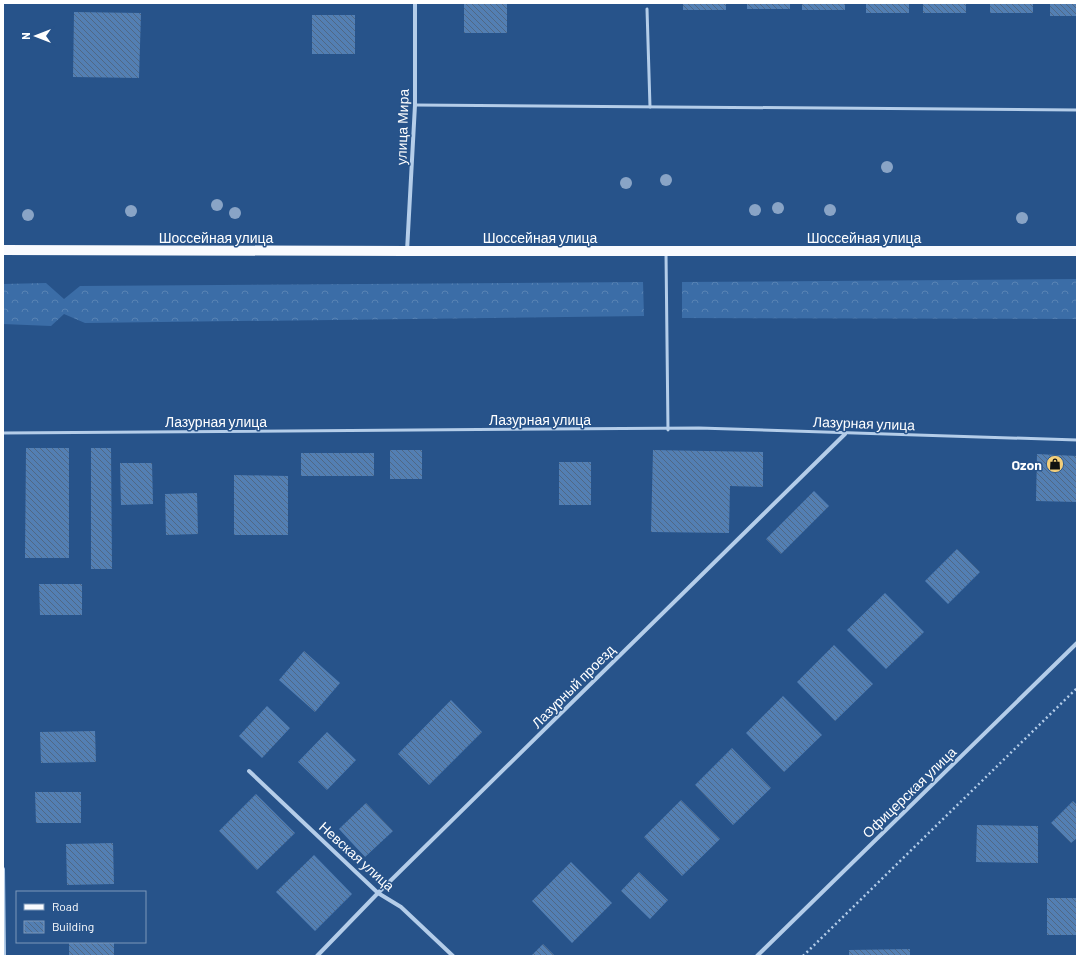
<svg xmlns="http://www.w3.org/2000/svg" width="1080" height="959" font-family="Barlow,sans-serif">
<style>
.forest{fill:url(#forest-crowns)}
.building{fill:url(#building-back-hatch)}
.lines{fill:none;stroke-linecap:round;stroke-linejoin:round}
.path{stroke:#b4cde9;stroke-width:2.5;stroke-dasharray:2 3;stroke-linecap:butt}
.lane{stroke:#b4cde9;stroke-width:3}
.street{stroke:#b4cde9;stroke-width:4}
.primary{stroke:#f8fafe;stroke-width:10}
.tree{fill:#89a4c6}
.labels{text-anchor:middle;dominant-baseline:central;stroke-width:3;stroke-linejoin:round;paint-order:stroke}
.street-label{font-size:14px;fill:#fff;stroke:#27538a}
.poi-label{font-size:14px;font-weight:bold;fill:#fff;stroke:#27538a;text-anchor:end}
</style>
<defs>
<pattern id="forest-crowns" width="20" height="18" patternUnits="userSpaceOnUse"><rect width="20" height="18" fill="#3b6da7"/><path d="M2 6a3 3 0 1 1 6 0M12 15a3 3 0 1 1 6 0" fill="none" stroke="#5883b4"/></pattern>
<pattern id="building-back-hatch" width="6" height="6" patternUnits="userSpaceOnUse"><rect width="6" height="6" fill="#537fb3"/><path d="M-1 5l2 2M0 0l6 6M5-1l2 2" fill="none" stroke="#506885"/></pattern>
</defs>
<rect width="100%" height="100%" fill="#27538a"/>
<!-- forest -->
<g class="forest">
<polygon points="1077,279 1077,319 682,318 682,282"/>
<polygon points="643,282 644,316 85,323 64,314 51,326 3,324 3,284 46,283 64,299 80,286"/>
</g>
<!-- building -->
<g class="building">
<rect x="464" y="3" width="43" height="30"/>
<rect x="683" y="3" width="43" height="7"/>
<rect x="747" y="3" width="43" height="6"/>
<rect x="802" y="3" width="43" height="7"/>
<rect x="866" y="3" width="43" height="10"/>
<rect x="923" y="3" width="43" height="10"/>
<rect x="990" y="3" width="43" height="10"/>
<rect x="1050" y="3" width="27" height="13"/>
<polygon points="74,12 141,13 139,78 73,77"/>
<rect x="312" y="15" width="43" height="39"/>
<polygon points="26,448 69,448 69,558 25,558"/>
<polygon points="91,448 111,448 112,569 91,569"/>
<rect x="390" y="450" width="32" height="29"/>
<polygon points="653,450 763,452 763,487 730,486 729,533 651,532"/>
<rect x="301" y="453" width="73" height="23"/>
<polygon points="1037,454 1077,456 1077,502 1036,501"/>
<rect x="559" y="462" width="32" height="43"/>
<polygon points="120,463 152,463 153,504 121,505"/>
<polygon points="234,475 288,476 288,535 234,535"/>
<polygon points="814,491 829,506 781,554 766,539"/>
<polygon points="197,493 198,534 166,535 165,494"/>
<polygon points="957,549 980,572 948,604 925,581"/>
<polygon points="39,584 82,584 82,615 40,615"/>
<polygon points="885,593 924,632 886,669 847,630"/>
<polygon points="834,645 873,684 835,721 797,682"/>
<polygon points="304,651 340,683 315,712 279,680"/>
<polygon points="783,696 822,735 784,772 746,733"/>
<polygon points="451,700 482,732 429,785 398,754"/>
<polygon points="267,706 290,728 262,758 239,736"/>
<polygon points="95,731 96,762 41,763 40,732"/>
<polygon points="327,732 356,760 327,790 298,762"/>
<polygon points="732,748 771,788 733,825 695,785"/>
<polygon points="35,792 81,792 81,823 36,823"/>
<polygon points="256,794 295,833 257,870 219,831"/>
<polygon points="681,800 720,839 682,876 644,837"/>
<polygon points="1073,801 1077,805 1077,838 1071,843 1051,823"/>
<polygon points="366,803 393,831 365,857 339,829"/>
<polygon points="977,825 1038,826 1038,863 976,862"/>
<polygon points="113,843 114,884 67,885 66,844"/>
<polygon points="314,855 352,894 315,931 276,892"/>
<polygon points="571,862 612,903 572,943 532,901"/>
<polygon points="639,872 668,900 650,919 621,891"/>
<rect x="1047" y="898" width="30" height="37"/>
<rect x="69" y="942" width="45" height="14"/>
<polygon points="543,944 555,956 531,956"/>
<polygon points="910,949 910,956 849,956 849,950"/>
</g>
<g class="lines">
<!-- path -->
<polyline class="path" points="803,956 1077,688"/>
<!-- lane -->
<g class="lane">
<polyline points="647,9 650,107"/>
<polyline points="415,105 1077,110"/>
<polyline points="666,253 668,430"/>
<polyline points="3,433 699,428 1077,440"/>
</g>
<!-- street -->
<g class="street">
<polyline points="407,251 415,105 415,3"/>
<polyline points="249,771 378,893 401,907 453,956"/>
<polyline points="3,869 4,956"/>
<polyline points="317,956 378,893 845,434"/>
<polyline points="757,956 1077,643"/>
</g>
<!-- primary -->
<polyline class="primary" points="3,250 407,251 1077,251"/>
</g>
<!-- trees -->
<g class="tree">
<circle cx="887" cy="167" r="6"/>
<circle cx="666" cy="180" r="6"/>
<circle cx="626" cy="183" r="6"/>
<circle cx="217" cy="205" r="6"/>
<circle cx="778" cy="208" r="6"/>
<circle cx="755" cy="210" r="6"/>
<circle cx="830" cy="210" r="6"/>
<circle cx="131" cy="211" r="6"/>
<circle cx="235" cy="213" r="6"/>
<circle cx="28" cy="215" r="6"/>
<circle cx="1022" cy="218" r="6"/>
</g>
<!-- icons -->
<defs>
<symbol id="shop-disc" viewBox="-11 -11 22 22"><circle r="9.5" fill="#f2ce7a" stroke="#27538a"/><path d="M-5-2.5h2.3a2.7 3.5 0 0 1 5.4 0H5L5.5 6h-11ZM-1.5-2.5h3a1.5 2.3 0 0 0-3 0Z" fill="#111"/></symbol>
</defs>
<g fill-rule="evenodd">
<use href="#shop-disc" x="1045" y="454" width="20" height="20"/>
</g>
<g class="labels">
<!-- street labels -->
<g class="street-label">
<text transform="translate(402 127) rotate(-88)">улица Мира</text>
<text x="216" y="237">Шоссейная улица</text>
<text x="540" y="237">Шоссейная улица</text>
<text x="864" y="237">Шоссейная улица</text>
<text x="540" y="419">Лазурная улица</text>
<text x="216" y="421">Лазурная улица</text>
<text transform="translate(864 423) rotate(2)">Лазурная улица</text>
<text transform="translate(573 686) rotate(-45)">Лазурный проезд</text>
<text transform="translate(909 792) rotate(-44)">Офицерская улица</text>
<text transform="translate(357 856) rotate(42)">Невская улица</text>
</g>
<!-- poi labels -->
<g class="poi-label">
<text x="1042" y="464">Ozon</text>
</g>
</g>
<!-- border -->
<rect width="1080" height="959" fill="none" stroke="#ffffff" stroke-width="8"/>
<!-- legend -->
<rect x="16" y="891" width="130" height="52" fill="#27538a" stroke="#7d98b9"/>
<rect x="24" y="904" width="20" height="6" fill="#f8fafe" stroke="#7d98b9"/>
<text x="52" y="911" font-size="12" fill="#ffffff">Road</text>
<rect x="24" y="921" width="20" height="12" fill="url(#building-back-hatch)" stroke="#7d98b9"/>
<text x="52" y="931" font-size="12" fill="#ffffff">Building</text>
<!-- north arrow -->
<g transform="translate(36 36) rotate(270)" stroke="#27538a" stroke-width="3" paint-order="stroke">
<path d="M0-3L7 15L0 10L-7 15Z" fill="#ffffff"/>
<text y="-6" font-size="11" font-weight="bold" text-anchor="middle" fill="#ffffff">N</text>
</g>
</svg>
